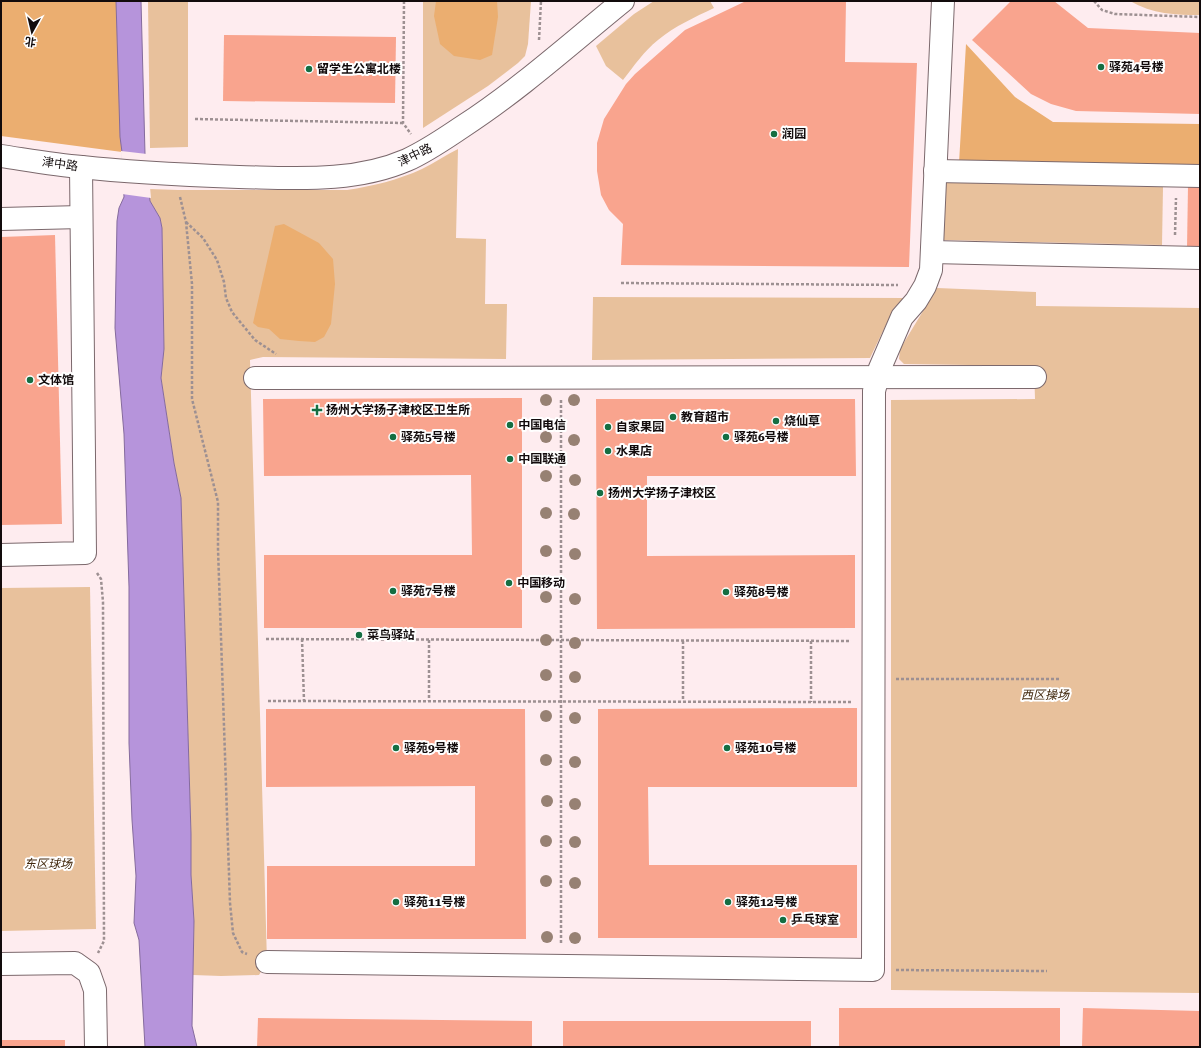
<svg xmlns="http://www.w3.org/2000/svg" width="1201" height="1048" font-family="'Roboto Serif','Noto Sans SC',serif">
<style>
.green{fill:#e8c19c}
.forest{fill:#ebae70}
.water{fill:#b694db;stroke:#856b9d}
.pier{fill:#feecef}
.building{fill:#f9a48e}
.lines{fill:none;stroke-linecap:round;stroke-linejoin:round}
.minor-casing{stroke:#7b686c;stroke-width:24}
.path{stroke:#9d9092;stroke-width:2.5;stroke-dasharray:3 2;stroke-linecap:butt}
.minor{stroke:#fff;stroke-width:22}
.tree{fill:#978173}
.poi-dot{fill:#156e42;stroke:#fff;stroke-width:1.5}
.labels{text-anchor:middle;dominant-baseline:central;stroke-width:4;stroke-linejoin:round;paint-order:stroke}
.poi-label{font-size:12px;font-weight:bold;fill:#120b0c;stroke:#fff;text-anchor:start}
.street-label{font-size:12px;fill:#120b0c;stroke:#fff}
.park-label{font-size:12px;font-style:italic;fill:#42290e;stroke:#fff}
</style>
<rect width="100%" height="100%" fill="#feecef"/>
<!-- green -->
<g class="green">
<polygon points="148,1 188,1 188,147 150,148"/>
<polygon points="423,1 531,1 528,44 525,56 518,63 488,86 423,128"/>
<path d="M654,1H710L714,8C695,17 675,26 658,40C644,51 634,66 623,80L606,66L596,46L634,14Z"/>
<path d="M1130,1H1200V15C1176,15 1152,14 1130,1Z"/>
<path d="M458,149L456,238L486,239L485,304H507L506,359L263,357L250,360L267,962L259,975L221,976L193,975L194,921L191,875V834L181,498L174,463L161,378L164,349L162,228L160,218L150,201L149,189L178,190H347C373,186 398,180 422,169C434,163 446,155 458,149Z"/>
<polygon points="944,182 1163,187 1162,245 943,240"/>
<polygon points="937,288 1036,292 1036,306 1200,308 1200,993 891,990 891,400 1035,399 1034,366 904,364 899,359 900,349"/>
<polygon points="593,297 904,298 894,308 870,358 592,360"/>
<polygon points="90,587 96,929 1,931 1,588"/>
</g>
<!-- forest -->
<g class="forest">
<polygon points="1,1 116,1 122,152 1,136"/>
<polygon points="436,1 497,1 498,17 492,55 480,60 454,56 440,44 434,16"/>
<polygon points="966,44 1015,97 1053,122 1200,124 1200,166 959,163"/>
<polygon points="284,224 319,243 333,259 335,284 331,324 324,337 315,342 299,341 280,339 269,329 258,327 253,323 275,226"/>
</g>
<!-- water -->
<polygon class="water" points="116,1 141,1 145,154 150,201 160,218 162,228 164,349 161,378 174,463 181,498 191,834 191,875 194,921 192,1026 197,1047 145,1047 139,940 134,923 136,876 132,820 129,743 129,587 124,434 115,328 117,221 119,208 124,197 122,152 120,137"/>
<!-- pier -->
<polygon class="pier" points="121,151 147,154 151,198 122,194"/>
<!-- building -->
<g class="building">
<polygon points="746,1 846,1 845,62 917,63 909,267 621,265 623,224 609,210 601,195 597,171 597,143 604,119 626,84 635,74 685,30"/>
<polygon points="1011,1 1054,1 1088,28 1200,33 1200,114 1076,111 1051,104 1031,94 972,40"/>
<polygon points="224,35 396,37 395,103 223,101"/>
<polygon points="1188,186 1200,186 1200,249 1187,248"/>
<polygon points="55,235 62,524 1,525 1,237"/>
<polygon points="522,398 522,628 264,628 264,555 472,555 471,475 264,476 263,399"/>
<polygon points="596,399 855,399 856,476 647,476 647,556 855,555 855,628 597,629"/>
<polygon points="857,708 857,787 648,787 649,865 857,865 857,938 598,938 598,709"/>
<polygon points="266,709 525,709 526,939 267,939 267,866 475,866 475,786 266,787"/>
<rect x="839" y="1008" width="221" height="39"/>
<polygon points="1083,1008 1200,1011 1200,1047 1082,1047"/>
<polygon points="258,1018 532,1021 532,1047 257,1047"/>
<rect x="563" y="1021" width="248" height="26"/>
<rect x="1" y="1040" width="64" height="7"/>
</g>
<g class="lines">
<defs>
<g id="minor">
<path d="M1,156C28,160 55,165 82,167C134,173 186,175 239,177C294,178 354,183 407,160C427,151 444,139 462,127C519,90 570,44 623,1"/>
<polyline points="935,171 1200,176"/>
<polyline points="1,219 81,217"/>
<polyline points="932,252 1200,258"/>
<polyline points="255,378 1035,377"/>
<polyline points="1,555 85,553 81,167"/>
<polyline points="267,962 873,970 874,391 880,368 902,317 916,301 925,286 931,270 943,1"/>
<polyline points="1,964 75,963 89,973 95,990 96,1047"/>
</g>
</defs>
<!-- minor casing -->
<use href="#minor" class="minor-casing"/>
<!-- path -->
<g class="path">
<polyline points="404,1 403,123 411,134"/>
<polyline points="723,1 723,2"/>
<polyline points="1094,1 1102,10 1115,14 1200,17"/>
<polyline points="539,40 541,1"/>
<polyline points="195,119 403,123"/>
<polyline points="180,197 186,222 192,284 192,399 218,502 218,549 230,903 233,933 242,952 247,954"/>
<polyline points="186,222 203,238 217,260 224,282 226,298 232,312 255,340 276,354"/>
<polyline points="1175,235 1176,198"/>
<polyline points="621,283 898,285"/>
<polyline points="97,573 101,579 103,602 104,941 98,953"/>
<polyline points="266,639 851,641"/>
<polyline points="302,639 304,701"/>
<polyline points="429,640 429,701"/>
<polyline points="683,641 683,701"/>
<polyline points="811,641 811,702"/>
<polyline points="896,679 1060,679"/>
<polyline points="268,701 851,702"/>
<polyline points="561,943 561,400"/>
<polyline points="896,970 1047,971"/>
</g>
<!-- minor -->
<use href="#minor" class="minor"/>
</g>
<!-- trees -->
<g class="tree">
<circle cx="546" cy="400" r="6"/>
<circle cx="574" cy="400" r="6"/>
<circle cx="546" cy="437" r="6"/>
<circle cx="574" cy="440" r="6"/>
<circle cx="546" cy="476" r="6"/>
<circle cx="575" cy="480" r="6"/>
<circle cx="546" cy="513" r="6"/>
<circle cx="574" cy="514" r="6"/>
<circle cx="546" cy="551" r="6"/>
<circle cx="575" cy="554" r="6"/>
<circle cx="546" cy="597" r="6"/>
<circle cx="575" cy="599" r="6"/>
<circle cx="546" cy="640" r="6"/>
<circle cx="575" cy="643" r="6"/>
<circle cx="546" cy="675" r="6"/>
<circle cx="575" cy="677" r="6"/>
<circle cx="546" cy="716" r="6"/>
<circle cx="575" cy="718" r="6"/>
<circle cx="546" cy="760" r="6"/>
<circle cx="575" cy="762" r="6"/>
<circle cx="547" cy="801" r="6"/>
<circle cx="575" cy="804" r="6"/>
<circle cx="546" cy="841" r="6"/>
<circle cx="575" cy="842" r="6"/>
<circle cx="546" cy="881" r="6"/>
<circle cx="575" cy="883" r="6"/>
<circle cx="547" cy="937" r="6"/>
<circle cx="575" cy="938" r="6"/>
</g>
<!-- markers -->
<g class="poi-dot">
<circle cx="1101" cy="67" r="4"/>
<circle cx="309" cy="69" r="4"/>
<circle cx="774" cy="134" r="4"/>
<circle cx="30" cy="380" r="4"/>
<path d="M315 404h4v4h4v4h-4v4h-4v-4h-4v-4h4z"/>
<circle cx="673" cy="417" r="4"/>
<circle cx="776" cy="421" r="4"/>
<circle cx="510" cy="425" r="4"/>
<circle cx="608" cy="427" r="4"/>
<circle cx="393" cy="437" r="4"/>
<circle cx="726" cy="437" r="4"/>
<circle cx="608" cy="451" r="4"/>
<circle cx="510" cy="459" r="4"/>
<circle cx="600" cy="493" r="4"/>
<circle cx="509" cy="583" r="4"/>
<circle cx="393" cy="591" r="4"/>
<circle cx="726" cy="592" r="4"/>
<circle cx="359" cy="635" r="4"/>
<circle cx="396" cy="748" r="4"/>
<circle cx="727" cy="748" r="4"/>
<circle cx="396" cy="902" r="4"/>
<circle cx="728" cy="902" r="4"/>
<circle cx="783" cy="920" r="4"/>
</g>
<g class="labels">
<!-- poi labels -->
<g class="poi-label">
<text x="1109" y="67">驿苑4号楼</text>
<text x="317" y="69">留学生公寓北楼</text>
<text x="782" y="134">润园</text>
<text x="38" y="380">文体馆</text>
<text x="326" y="410">扬州大学扬子津校区卫生所</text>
<text x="681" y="417">教育超市</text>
<text x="784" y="421">烧仙草</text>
<text x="518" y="425">中国电信</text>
<text x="616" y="427">自家果园</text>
<text x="401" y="437">驿苑5号楼</text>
<text x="734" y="437">驿苑6号楼</text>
<text x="616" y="451">水果店</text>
<text x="518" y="459">中国联通</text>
<text x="608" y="493">扬州大学扬子津校区</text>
<text x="517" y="583">中国移动</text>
<text x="401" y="591">驿苑7号楼</text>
<text x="734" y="592">驿苑8号楼</text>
<text x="367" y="635">菜鸟驿站</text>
<text x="404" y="748">驿苑9号楼</text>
<text x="735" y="748">驿苑10号楼</text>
<text x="404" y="902">驿苑11号楼</text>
<text x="736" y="902">驿苑12号楼</text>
<text x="791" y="920">乒乓球室</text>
</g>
<!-- street labels -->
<g class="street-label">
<text transform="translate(415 155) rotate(-26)">津中路</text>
<text transform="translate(60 164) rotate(8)">津中路</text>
</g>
<!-- park labels -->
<g class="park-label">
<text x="1045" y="695">西区操场</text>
<text x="48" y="864">东区球场</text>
</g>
</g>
<!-- border -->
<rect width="1201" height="1048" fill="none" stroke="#120b0c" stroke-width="4"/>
<!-- north arrow -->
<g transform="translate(32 32) rotate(188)" stroke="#ffffff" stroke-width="3" paint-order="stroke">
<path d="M0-3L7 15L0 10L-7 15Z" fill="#120b0c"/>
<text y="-6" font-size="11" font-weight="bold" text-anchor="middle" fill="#120b0c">北</text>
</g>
</svg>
